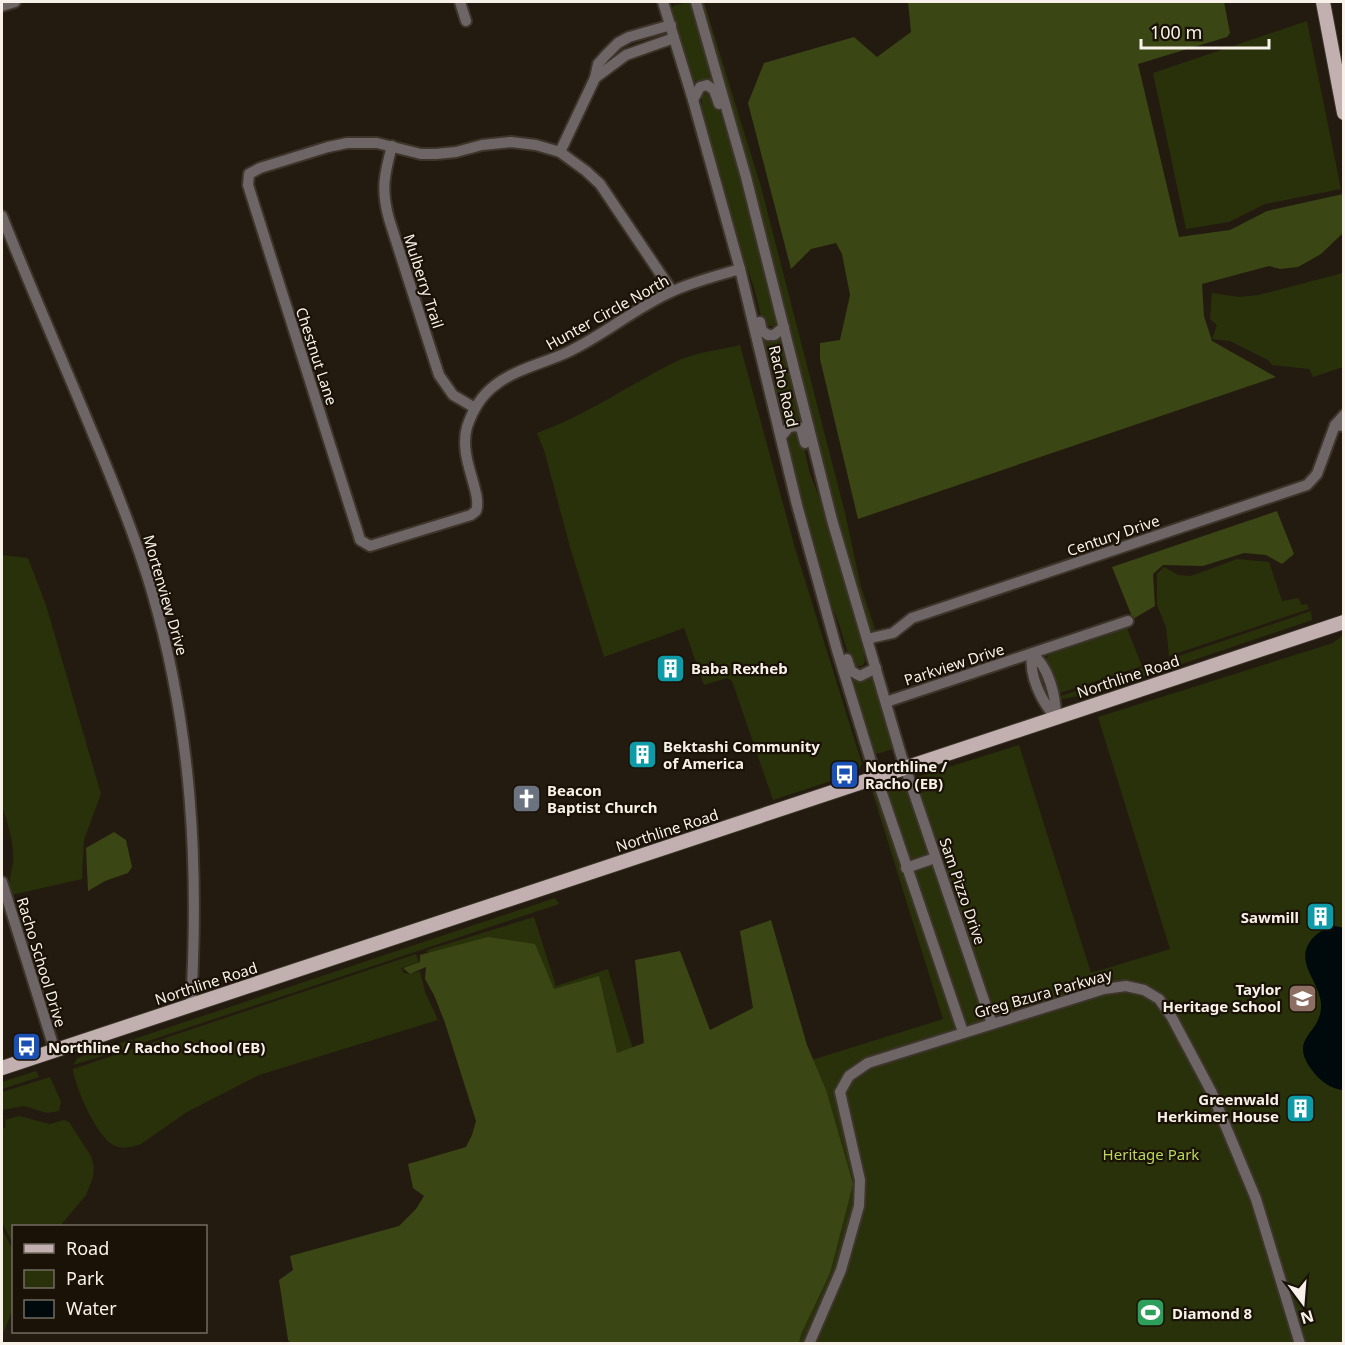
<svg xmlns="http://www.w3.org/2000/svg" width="1345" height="1345" font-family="'Noto Sans',sans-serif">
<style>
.green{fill:#28310a}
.forest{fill:#3a4614}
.water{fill:#00090c}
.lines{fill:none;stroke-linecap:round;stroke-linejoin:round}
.minor-casing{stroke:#3d352a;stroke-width:14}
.major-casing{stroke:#3d352a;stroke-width:16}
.minor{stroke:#6e6666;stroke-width:10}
.major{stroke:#c2b0b1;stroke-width:14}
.labels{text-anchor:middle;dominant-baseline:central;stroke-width:4.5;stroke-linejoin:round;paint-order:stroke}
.street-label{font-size:15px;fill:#f7f1e9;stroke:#1a1207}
.poi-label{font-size:15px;font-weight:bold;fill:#f7f1e9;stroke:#1a1207;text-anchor:start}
.park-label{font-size:15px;fill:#b9d75c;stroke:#1a1207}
</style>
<rect width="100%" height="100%" fill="#241b10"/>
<!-- green -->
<g class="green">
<polygon points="688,2 691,2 713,79 693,81 671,10 673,6"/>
<polygon points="701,2 704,2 761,187 845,513 861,587 876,632 869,628 825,472 758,199"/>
<polygon points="1307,21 1341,189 1265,204 1229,222 1186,229 1153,73"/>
<polygon points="709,92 715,98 742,178 777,320 774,326 767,326 762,320 754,288 737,238 701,105 702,105 702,95"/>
<polygon points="1343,273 1343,367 1313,377 1309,369 1272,365 1268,360 1230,341 1212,339 1217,325 1210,319 1212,293 1239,297 1258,295"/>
<polygon points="781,338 801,418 783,422 763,342 763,340 773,341"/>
<path d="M740,345L795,548L862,764L857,772L849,775L773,800L732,681L727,678L704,685L684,628L604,657L570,547L544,450L537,433C587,415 630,384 677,361C696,352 720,350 740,345Z"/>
<polygon points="792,432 798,435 802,439 810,474 826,515 865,653 864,654 865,662 862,666 856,666 850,660 839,624 822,580 787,445 789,444 788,435"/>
<path d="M2,555L28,558L46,605L101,794L84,840L82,879L11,895C8,880 11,876 13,862C15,844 7,822 2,805Z"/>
<polygon points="1237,559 1269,562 1282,601 1299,598 1301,605 1307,604 1309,609 1169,656 1166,627 1157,605 1157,574 1164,567 1178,575 1191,576"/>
<polygon points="1311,611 1312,620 1164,670 1158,663"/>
<polygon points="1127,628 1142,666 1057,694 1046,662 1048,655"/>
<polygon points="1343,635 1343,1343 551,1343 427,950 534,917 556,986 608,969 652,1110 943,1019 872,791 1019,745 1091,973 1170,949 1098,717 1333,643"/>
<polygon points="1152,664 1154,673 1094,693 1063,699 1058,697"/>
<polygon points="872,677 889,729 893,749 877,754 874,752 852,682 854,680 861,681"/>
<polygon points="555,898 559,904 136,1045 134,1039"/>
<path d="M416,954L419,962L401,968L404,973L410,974L420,971L425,992L438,1020L259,1075L187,1112L141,1144C132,1147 122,1150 113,1145C96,1135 75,1088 73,1069Z"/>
<polygon points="132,1039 133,1042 127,1044 129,1048 73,1065 77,1059 82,1056"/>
<polygon points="36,1071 39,1077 2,1089 2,1082"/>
<polygon points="50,1077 61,1102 59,1111 47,1113 24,1106 2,1110 2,1092"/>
<polygon points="19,1116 50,1124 64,1120 69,1122 91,1156 94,1167 93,1177 86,1195 60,1226 14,1226 13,1244 2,1222 2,1129 6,1127 5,1120"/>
<polygon points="2,1229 13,1250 14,1306 2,1336"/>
</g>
<!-- forest -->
<g class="forest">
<polygon points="908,2 1224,2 1230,33 1227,37 1138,64 1179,237 1230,230 1267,211 1343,194 1343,233 1321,254 1298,267 1280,269 1269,266 1202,284 1204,316 1212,341 1276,377 858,519 820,359 820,343 840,340 850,295 842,254 836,243 811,249 791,269 748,103 764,63 854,37 877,57 911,32"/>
<polygon points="1277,511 1294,554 1282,564 1266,555 1244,553 1203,566 1163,565 1153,574 1155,606 1133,619 1112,567"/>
<polygon points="114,832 126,840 132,867 128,873 105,881 88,891 86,848"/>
<polygon points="771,920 807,1045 826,1090 853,1184 830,1273 801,1334 799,1343 291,1343 288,1340 279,1280 293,1270 290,1256 399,1226 416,1209 424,1196 413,1188 408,1164 466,1147 472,1135 476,1121 445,1023 434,995 425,979 426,967 410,974 403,968 420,962 420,955 488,937 535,944 554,989 599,976 617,1053 644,1043 635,960 680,951 710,1030 753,1008 740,931"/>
</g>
<!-- water -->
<path class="water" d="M1335,926L1344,928V1089L1342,1090C1330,1088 1322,1082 1315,1074C1284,1037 1323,1035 1321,1004C1320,981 1293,962 1312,939C1318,932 1326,928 1335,926Z"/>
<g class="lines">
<defs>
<g id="minor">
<polyline points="460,2 466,21"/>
<polyline points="663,2 693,100 740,269 797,505 837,650 870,758 963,1032"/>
<polyline points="696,2 746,177 832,520 901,755 992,1024"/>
<polyline points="2,6 15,2"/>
<polyline points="595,78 626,55 674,38"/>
<polyline points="693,100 700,87 707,85 714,90 719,104"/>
<path d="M392,146C384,175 381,190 389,219L439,375L453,395L475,408"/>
<polyline points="560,152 595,78 598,64 605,56 618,43 629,37 671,25"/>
<path d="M2,216C31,289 63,361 93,434C115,486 136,538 152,592C192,729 199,864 191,1006"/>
<path d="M672,291L600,184L586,171L560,152L536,145L511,142L482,145L456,152L436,154H421L377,143H347L328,147L260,168L249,174L248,185L358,533L360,540L370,546L471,515L476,511C483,493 458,458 467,427C472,412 481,396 494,386C515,369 545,363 568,352C604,335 635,308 671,292C692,282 717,276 740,269"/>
<polyline points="760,322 762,331 768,335 774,335 784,327"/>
<polyline points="1344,415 1335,425 1344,426"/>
<polyline points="781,437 789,427 796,426 801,428 805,443"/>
<polyline points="867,639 893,633 912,618 1307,485 1317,474 1335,425"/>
<path d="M1032,654C1049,666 1056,697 1056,718C1041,701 1029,676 1032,654Z"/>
<polyline points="847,659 851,671 860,676 876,668"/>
<polyline points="886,702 1128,621"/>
<polyline points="906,868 935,858"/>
<polyline points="2,882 55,1051"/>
<polyline points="809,1344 841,1270 859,1206 860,1180 840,1092 849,1076 868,1063 1104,989 1126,986 1144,990 1159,999 1171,1016 1211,1091 1256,1199 1300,1344"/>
</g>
<g id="major">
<polyline points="1323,2 1344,113"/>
<polyline points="2,1068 1344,622"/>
</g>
</defs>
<!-- minor casing -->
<use href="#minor" class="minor-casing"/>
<!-- major casing -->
<use href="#major" class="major-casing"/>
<!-- minor -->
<use href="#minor" class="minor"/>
<!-- major -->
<use href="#major" class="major"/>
</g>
<!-- icons -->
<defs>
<symbol id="building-square" viewBox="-11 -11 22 22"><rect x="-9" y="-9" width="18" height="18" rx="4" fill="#0f9aa8" stroke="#1a1207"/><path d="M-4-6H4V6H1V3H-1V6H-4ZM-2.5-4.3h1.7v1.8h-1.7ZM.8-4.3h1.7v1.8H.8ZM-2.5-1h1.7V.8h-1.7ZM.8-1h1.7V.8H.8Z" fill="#fff"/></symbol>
<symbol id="bus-square" viewBox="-11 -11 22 22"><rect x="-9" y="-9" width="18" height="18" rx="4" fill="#1a4fb4" stroke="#1a1207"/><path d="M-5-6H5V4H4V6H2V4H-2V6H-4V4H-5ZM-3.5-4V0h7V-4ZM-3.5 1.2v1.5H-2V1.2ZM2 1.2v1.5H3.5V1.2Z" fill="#fff"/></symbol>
<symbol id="church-square" viewBox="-11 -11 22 22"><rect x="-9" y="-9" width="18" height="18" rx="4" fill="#6b7280" stroke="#1a1207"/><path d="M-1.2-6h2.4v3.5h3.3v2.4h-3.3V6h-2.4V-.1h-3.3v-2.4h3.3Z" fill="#fff"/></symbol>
<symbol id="school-square" viewBox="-11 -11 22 22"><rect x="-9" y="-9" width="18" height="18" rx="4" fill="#8d6e63" stroke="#1a1207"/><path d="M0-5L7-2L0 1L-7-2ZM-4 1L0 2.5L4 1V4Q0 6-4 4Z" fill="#fff"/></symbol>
<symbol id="stadium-square" viewBox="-11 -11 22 22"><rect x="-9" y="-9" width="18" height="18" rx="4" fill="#2e9e5b" stroke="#1a1207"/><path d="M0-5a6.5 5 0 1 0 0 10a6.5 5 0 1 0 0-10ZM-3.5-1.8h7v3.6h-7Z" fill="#fff"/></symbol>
</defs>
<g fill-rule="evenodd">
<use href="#building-square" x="654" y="652" width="33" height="33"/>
<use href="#building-square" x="626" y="738" width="33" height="33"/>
<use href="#bus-square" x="828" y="758" width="33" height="33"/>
<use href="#church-square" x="510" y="782" width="33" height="33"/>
<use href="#building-square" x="1304" y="900" width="33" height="33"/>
<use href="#school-square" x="1286" y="982" width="33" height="33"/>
<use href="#bus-square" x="10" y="1030" width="33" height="33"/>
<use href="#building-square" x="1284" y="1092" width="33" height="33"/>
<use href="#stadium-square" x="1134" y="1296" width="33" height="33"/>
</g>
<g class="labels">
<!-- street labels -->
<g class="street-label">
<text transform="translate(424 281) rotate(72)">Mulberry Trail</text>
<text transform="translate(607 312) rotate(-29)">Hunter Circle North</text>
<text transform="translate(317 356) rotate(72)">Chestnut Lane</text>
<text transform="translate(784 386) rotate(77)">Racho Road</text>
<text transform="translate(1113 535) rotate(-19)">Century Drive</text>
<text transform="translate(166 595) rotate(74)">Mortenview Drive</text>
<text transform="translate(954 664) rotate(-18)">Parkview Drive</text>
<text transform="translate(1128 676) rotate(-18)">Northline Road</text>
<text transform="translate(667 830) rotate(-18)">Northline Road</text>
<text transform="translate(963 891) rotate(71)">Sam Pizzo Drive</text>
<text transform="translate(42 962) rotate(73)">Racho School Drive</text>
<text transform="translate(206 983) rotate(-18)">Northline Road</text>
<text transform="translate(1043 993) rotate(-16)">Greg Bzura Parkway</text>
</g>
<!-- poi labels -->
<g class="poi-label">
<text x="691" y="668">Baba Rexheb</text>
<text x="663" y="746">Bektashi Community<tspan x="663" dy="17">of America</tspan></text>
<text x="865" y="766">Northline /<tspan x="865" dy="17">Racho (EB)</tspan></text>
<text x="547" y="790">Beacon<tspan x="547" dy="17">Baptist Church</tspan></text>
<text x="1299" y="917" text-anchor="end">Sawmill</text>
<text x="1281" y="989" text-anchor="end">Taylor<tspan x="1281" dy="17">Heritage School</tspan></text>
<text x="48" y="1047">Northline / Racho School (EB)</text>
<text x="1279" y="1099" text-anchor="end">Greenwald<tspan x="1279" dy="17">Herkimer House</tspan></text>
<text x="1172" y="1313">Diamond 8</text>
</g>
<!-- park labels -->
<g class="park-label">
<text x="1151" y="1154">Heritage Park</text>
</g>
</g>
<!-- border -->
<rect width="1345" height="1345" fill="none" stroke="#f7f1e9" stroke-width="6"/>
<!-- legend -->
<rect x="12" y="1225" width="195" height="108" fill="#1a1207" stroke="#726b61" stroke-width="1.5"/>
<rect x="24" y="1244" width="30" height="9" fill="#c2b0b1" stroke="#726b61" stroke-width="1.5"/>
<text x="66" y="1255" font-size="18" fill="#f7f1e9">Road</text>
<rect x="24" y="1270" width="30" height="18" fill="#28310a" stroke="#726b61" stroke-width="1.5"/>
<text x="66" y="1285" font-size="18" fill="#f7f1e9">Park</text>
<rect x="24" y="1300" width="30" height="18" fill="#00090c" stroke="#726b61" stroke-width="1.5"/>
<text x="66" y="1315" font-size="18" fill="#f7f1e9">Water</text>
<!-- north arrow -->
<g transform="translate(1303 1303) rotate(164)" stroke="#1a1207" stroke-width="4.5" paint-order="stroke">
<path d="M0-4.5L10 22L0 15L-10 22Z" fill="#f7f1e9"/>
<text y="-9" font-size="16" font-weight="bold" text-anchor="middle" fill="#f7f1e9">N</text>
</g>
<!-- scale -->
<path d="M1141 39v9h128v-9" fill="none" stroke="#f7f1e9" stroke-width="3"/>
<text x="1150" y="39" font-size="18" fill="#f7f1e9" stroke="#1a1207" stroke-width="4.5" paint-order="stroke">100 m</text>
</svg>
